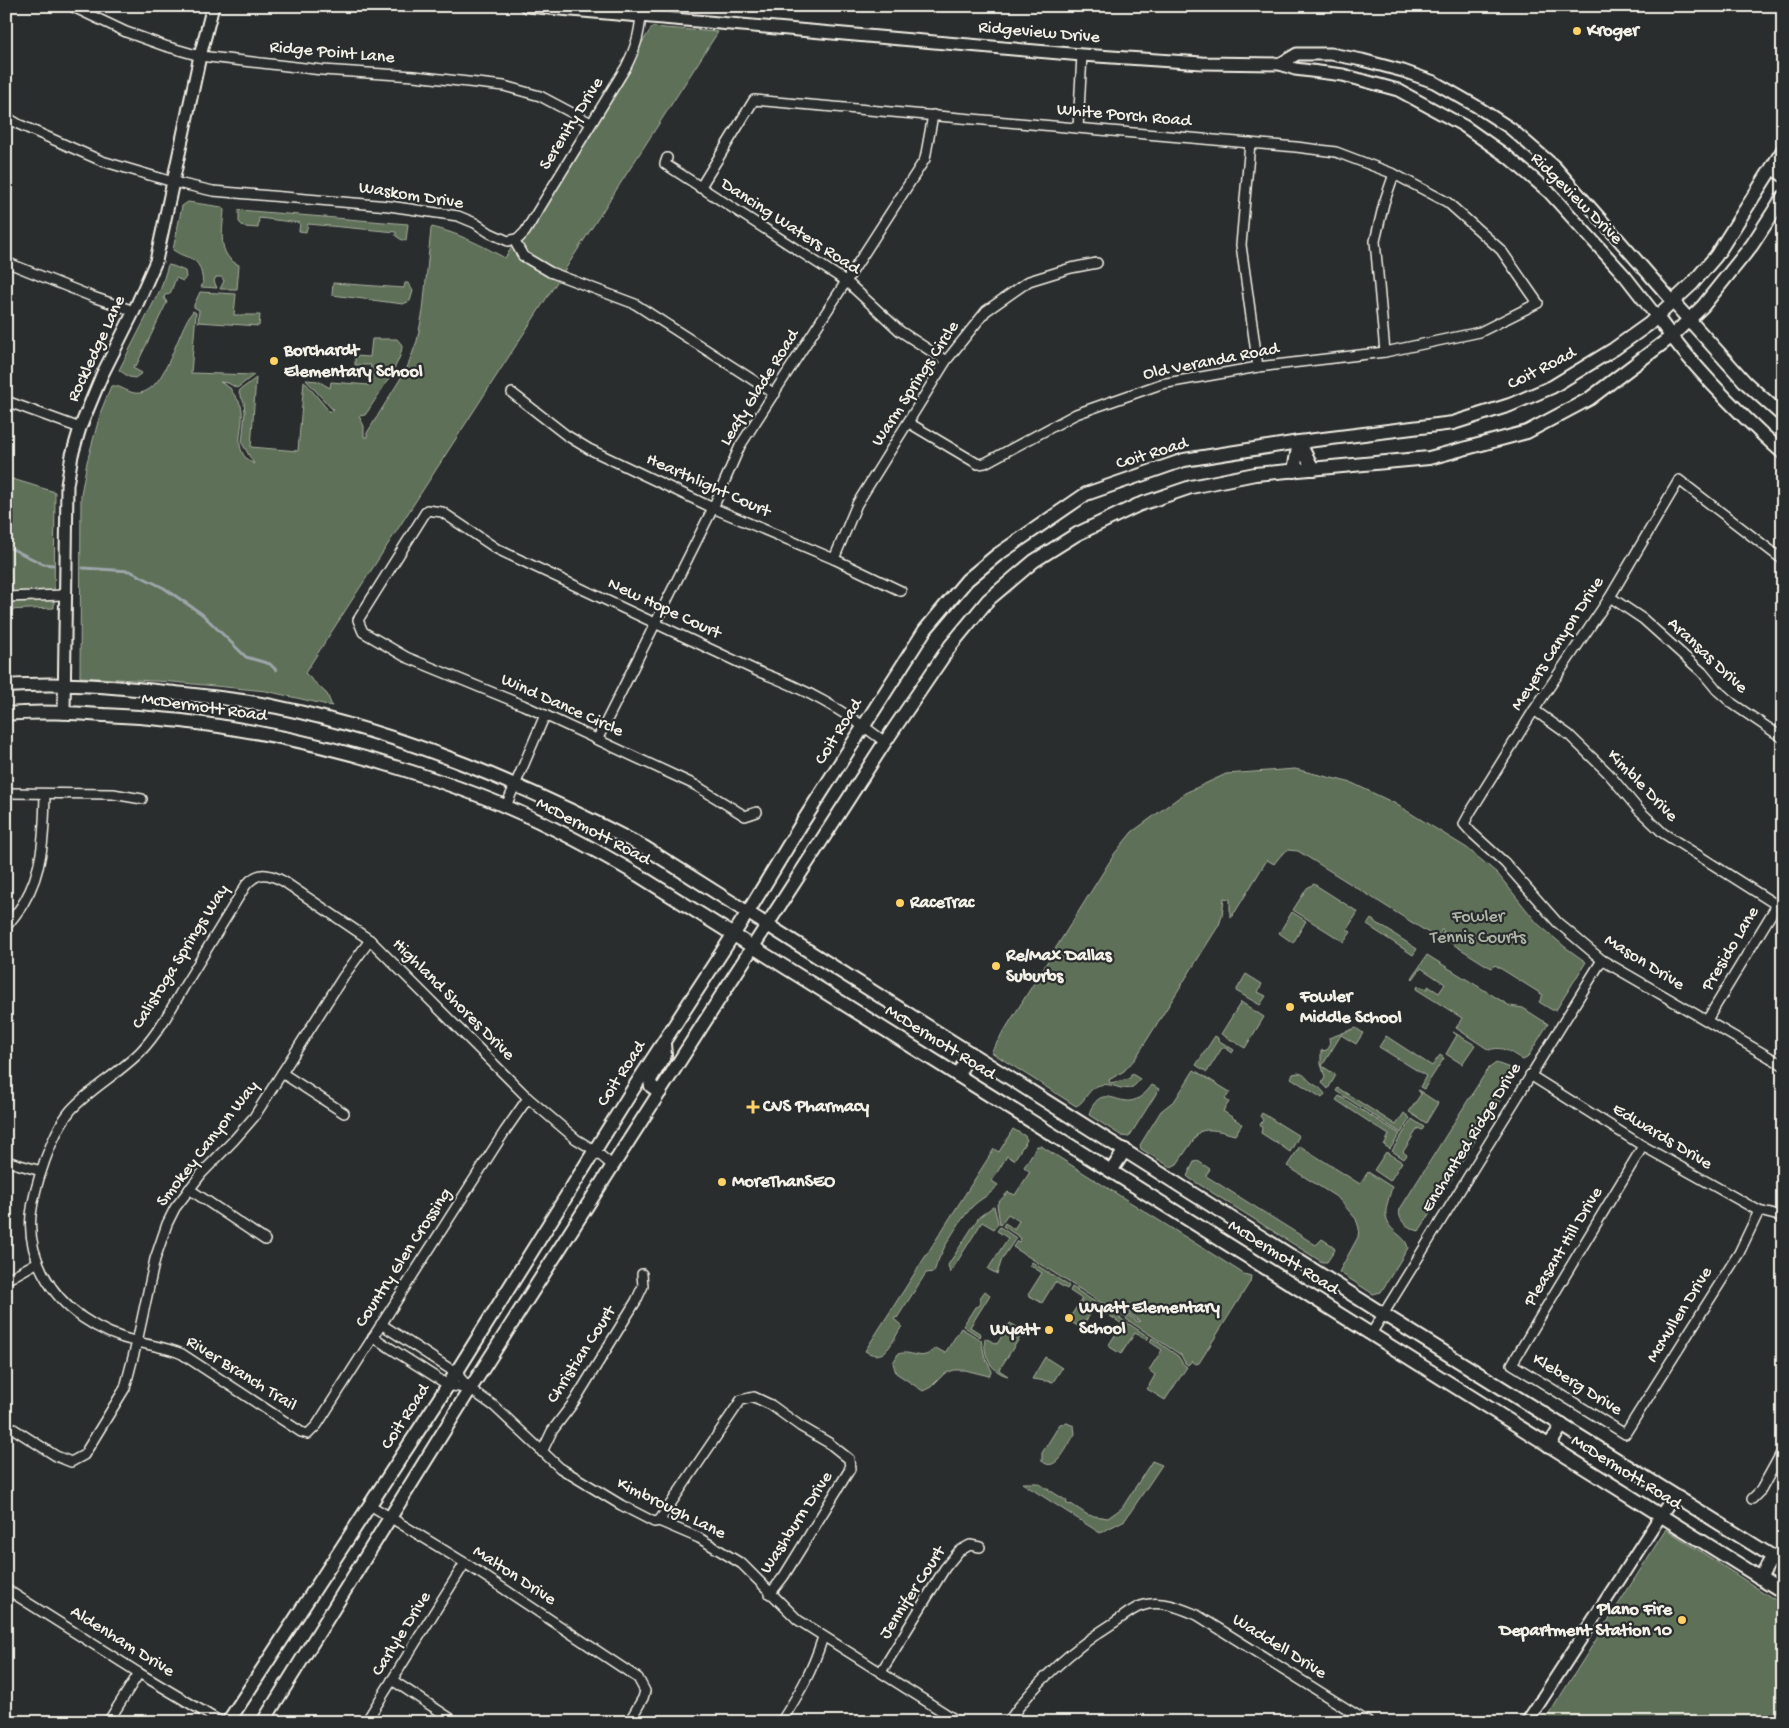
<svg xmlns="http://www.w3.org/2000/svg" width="1789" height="1728" font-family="'Gochi Hand',sans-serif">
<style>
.green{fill:#5e6f58;stroke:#a9b0a0}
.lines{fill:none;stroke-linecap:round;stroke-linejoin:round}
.stream{stroke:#9da6aa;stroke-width:3}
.minor-casing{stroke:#f4f1e8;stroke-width:12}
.tertiary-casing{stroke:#f4f1e8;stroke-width:15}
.secondary-casing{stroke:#f4f1e8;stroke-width:16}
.minor{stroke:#2a2d2e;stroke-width:9}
.tertiary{stroke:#2a2d2e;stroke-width:11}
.secondary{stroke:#2a2d2e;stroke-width:12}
.poi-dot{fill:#ffd166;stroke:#2a2d2e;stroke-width:2}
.labels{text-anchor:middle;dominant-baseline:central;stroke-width:4.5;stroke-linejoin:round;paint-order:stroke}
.poi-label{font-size:18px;font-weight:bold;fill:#f4f1e8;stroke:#2a2d2e;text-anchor:start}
.street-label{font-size:18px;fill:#f4f1e8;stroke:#2a2d2e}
.park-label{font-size:18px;fill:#b0b6a7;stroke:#2a2d2e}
</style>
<rect width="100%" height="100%" fill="#2a2d2e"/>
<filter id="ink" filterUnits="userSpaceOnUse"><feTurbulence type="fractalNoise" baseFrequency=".02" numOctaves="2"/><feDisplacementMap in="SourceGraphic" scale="10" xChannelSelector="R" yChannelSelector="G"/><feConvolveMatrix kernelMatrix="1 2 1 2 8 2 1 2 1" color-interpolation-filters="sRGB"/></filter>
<g filter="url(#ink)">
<!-- green -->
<g class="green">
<path d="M652,27L718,32L305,673L327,694L332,706L266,691L173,682L80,677L81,494L87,462L101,411L111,386C120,384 129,395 140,393C167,389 177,330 193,311L196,313L191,373L254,375L237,388L228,383L220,382L230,388C233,395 239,399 241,406C247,425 228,450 254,464L242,443L245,412L244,402L239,393L240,390L256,378L251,447L298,451L304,381L328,410L329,412L334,409L331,408L306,380L318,381L330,388L331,382L369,385L371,365H355V356L370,357L372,339H397L402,345C403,361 377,396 368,411L365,415L359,416L364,426V437H367V433L407,368L417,341L423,311L431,229L432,227C458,233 481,245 505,258Z"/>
<path d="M188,202L222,207L224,210C223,230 216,255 239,265L237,289H220L224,281L223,279L221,277H216L214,281L217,288L201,287L203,283C200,254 191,262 173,250L182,206Z"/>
<polygon points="239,210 408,224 406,241 402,240 396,236 396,232 308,224 306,232 299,231 300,223 259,218 258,228 244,227 239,222"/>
<polygon points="168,265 173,266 185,271 186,277 183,281 176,278 170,294 165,295 164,298 167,302 136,366 134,365 133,368 142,373 135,378 129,377 119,370 161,288"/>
<polygon points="333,283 404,288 405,283 408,283 413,291 410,301 403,304 332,295"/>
<polygon points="200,292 236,294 234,315 260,315 259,326 198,322 199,310 194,307 194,305"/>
<polygon points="6,477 55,492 54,608 6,610"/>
<path d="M1295,769L1352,783L1394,803L1467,848L1497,873L1537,923L1565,947L1586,962L1556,1010H1552L1539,1002L1543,995L1495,965L1492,968L1486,965L1440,936L1444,931L1442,929L1438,936L1433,933L1432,935L1298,851L1288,850L1281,855L1274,864L1267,860L1235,912L1232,914L1233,915L1231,918L1230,917V899L1224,898L1222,916L1219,925L1135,1059L1124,1071L1109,1080L1110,1083L1129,1079L1132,1074L1140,1079C1126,1101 1113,1077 1095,1087C1087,1092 1083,1104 1076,1106L991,1052L1115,853L1132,832L1185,793L1226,774Z"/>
<polygon points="1314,884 1358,912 1347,929 1351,932 1344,942 1293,910 1307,888"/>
<polygon points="1292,912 1306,921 1293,943 1279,933"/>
<polygon points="1371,919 1417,949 1413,955 1367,925"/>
<path d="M1427,955L1510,1006L1523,1008L1548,1024L1527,1058L1523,1060C1511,1053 1503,1045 1489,1050L1456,1028L1462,1018L1416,989L1418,986L1428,989V986L1439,993L1445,984L1421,968L1413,979L1412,978Z"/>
<polygon points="1246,974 1262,984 1258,992 1266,996 1260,1005 1236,991"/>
<polygon points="1241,1002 1264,1017 1245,1048 1221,1034"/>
<polygon points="1356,1028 1363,1033 1356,1044 1341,1035 1322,1066 1336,1075 1328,1089 1322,1083 1325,1077 1321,1064 1321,1051 1327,1050 1330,1046 1329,1038"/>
<polygon points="1453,1032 1475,1045 1462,1064 1446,1054 1457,1035"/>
<polygon points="1215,1036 1218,1038 1218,1040 1234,1050 1232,1053 1227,1050 1227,1048 1222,1048 1207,1072 1196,1065"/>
<polygon points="1386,1036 1432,1066 1440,1055 1444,1058 1424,1089 1420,1087 1426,1076 1379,1047"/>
<path d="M1496,1063L1510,1068L1515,1076L1421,1228L1419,1231C1408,1228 1397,1221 1400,1209L1470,1097L1473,1095L1472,1094L1488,1069Z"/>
<path d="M1194,1070L1230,1092L1225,1099L1229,1102L1223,1111L1242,1124L1235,1135C1222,1132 1211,1127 1199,1132L1177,1164L1171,1167L1141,1149L1140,1145L1161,1111L1175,1100Z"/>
<path d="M1298,1073C1306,1074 1306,1079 1312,1083C1318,1087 1320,1087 1325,1094L1322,1098L1291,1078L1293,1074Z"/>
<path d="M1152,1085L1159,1089L1129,1137L1122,1136L1089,1115C1090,1110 1091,1108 1094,1104C1104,1089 1116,1102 1130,1101C1139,1100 1147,1092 1152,1085Z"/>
<polygon points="1338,1088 1396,1125 1404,1113 1410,1118 1401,1133 1336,1091"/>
<polygon points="1418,1090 1438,1103 1426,1123 1409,1112 1421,1094"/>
<polygon points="1339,1096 1400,1134 1390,1149 1384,1145 1389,1135 1336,1100"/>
<polygon points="1262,1113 1299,1136 1290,1152 1277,1143 1277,1141 1275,1142 1261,1133 1262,1128 1260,1125 1263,1120 1260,1116"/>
<polygon points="1412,1119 1424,1127 1422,1130 1418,1128 1403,1152 1407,1155 1404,1159 1392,1151"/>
<path d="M1013,1129L1025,1136L1027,1140L1014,1160L1007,1156L992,1181L998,1185C991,1195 979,1199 971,1208C958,1223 939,1253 934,1272L926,1273L897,1318L896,1317L894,1319L902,1326C892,1341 886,1364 865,1351L994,1149L999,1152Z"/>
<polygon points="1037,1146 1041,1146 1244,1274 1251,1276 1250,1282 1199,1363 1196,1364 1192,1361 1188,1365 1185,1363 1181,1355 1126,1319 1128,1315 1138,1322 1140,1321 1129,1314 1131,1309 1129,1308 1124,1317 1013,1247 1017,1241 1019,1242 1021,1238 1003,1226 1005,1223 1014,1229 1019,1221 1008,1214 1000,1225 997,1204 1008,1192 1015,1195 1030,1172 1024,1167"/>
<path d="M1300,1146L1360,1184L1368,1172L1392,1187C1390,1195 1385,1208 1386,1215C1387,1233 1406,1234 1408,1248L1381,1292L1373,1294L1339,1272L1358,1237L1359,1228L1356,1219L1338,1198L1287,1166Z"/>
<polygon points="1386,1152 1402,1162 1390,1181 1374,1170"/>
<polygon points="1198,1161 1210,1169 1206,1176 1316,1245 1322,1239 1333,1246 1335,1250 1327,1262 1322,1262 1189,1178 1187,1176 1194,1162"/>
<polygon points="994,1206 998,1223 994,1229 982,1222 950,1273 948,1265 979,1217"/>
<polygon points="1000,1227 1016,1238 1002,1259 997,1274 988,1269 1008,1238 997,1231"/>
<polygon points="1032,1262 1069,1286 1067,1289 1055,1282 1042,1303 1028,1295 1042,1273 1030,1265"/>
<polygon points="1072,1287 1109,1311 1107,1315 1095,1307 1081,1328 1068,1320 1082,1299 1070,1291"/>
<polygon points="985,1291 990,1295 970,1327 981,1334 980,1337 963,1326 975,1307 979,1306 981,1303 980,1298"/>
<polygon points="1112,1313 1149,1337 1147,1340 1135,1333 1121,1354 1108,1346 1122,1324 1110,1316"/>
<path d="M1010,1323L1024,1331L999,1370L1008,1376C990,1372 983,1354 985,1338L997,1344Z"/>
<path d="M961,1328L981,1340L985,1358L992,1371L989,1376L965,1370H954L944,1374L931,1387L923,1391L896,1373L893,1363L898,1354C913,1349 920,1364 936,1348L945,1353Z"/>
<polygon points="1152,1338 1178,1356 1183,1364 1187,1367 1165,1400 1147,1389 1155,1375 1149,1370 1162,1350 1150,1342"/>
<polygon points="1045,1357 1062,1368 1053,1382 1032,1379"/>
<path d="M1067,1423L1074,1426L1075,1434C1068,1444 1056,1475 1042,1461V1453L1060,1424Z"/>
<polygon points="1152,1461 1162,1465 1125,1520 1100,1533 1022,1483 1038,1483 1067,1501 1066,1503 1070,1505 1071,1504 1088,1515 1108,1518 1122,1508"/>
<polygon points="1666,1529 1783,1605 1783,1722 1544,1722"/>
</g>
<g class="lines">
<!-- stream -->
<g class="stream">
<polyline points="6,546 43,564 53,565"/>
<polyline points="83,568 130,571 164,588 202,614 246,657 270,664 276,670"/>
</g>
<defs>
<g id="minor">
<polyline points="71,6 126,32 165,46 200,56 322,70 414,76 504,86 540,96 591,123"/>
<path d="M6,117L18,124L102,161L173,182L213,191L389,206L458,216L475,223L490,233L508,241L519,238L525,232L626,67C635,49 639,37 641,16"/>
<polyline points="1078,128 1082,55"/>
<polyline points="1250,143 1241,245 1258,367"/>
<polyline points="667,158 665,164 847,282 900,331 946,361"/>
<polyline points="700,188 754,100 1296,147 1336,152 1394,174 1447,202 1501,250 1538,303 1480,332 1385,352 1258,367 1161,384 1076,414 985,463 978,464 909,423"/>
<polyline points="514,240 523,256 550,272 635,304 775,394"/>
<polyline points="6,262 93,297 134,311"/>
<polyline points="1385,352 1375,241 1384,203 1394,174"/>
<polyline points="512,393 566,435 589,449 713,508 834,559 901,591"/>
<polyline points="6,401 80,428"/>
<polyline points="834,559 857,504 946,361 986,311 1029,281 1071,268 1097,263"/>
<polyline points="1783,560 1679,480 1610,597 1534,710 1471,811 1464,824 1471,832 1505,863 1557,922 1602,960 1783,1065"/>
<polyline points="6,597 64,595"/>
<polyline points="1610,597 1643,619 1702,672 1717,690 1733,704 1783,738"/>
<polyline points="1534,710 1569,735 1608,773 1638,809 1663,833 1783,909"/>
<polyline points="597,740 713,508 740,446 925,159 933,115"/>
<polyline points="6,793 113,794 142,799"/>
<polyline points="506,806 545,715"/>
<path d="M757,812L745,816L695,785L523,705L406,657L363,632L358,620L427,510L442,512L497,549L757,671C806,689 843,710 885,742"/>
<path d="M6,927C12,919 19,911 24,902C44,869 44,831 45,794"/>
<polyline points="1707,1020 1783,895"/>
<polyline points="282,1073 344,1113"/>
<polyline points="1530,1075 1643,1146 1759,1211 1783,1217"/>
<path d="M528,1098L505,1131L317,1425L308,1434L301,1432L182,1354C168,1348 153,1346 138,1342C120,1338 99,1329 83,1318C50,1296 27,1255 31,1215C33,1197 39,1177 45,1160C52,1142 59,1124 71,1110C92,1087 120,1073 141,1051C159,1032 172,1007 185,985C205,952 226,918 246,885C258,871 268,873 283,881L370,940L528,1098L576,1139L594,1150L613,1166"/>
<polyline points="1643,1146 1512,1364 1625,1434 1739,1253 1759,1211"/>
<polyline points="6,1161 41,1171"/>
<polyline points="189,1189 265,1240"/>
<polyline points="6,1280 38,1262"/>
<polyline points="381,1324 456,1373 470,1389 494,1406 560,1468 621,1505 654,1522 659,1521 699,1538 742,1564 798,1620 959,1722"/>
<polyline points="1371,1334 1602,960"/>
<polyline points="373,1337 448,1385 469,1389"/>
<polyline points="6,1424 56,1456 71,1462 84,1455 125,1388 137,1342 155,1259 167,1224 175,1208 202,1173 234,1140 254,1117 343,977 370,940"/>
<polyline points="542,1452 552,1431 574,1402 636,1301 643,1286 642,1274"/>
<polyline points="1752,1499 1761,1490 1783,1450"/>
<polyline points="370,1505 465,1563 638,1678 645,1691 643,1698 629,1722"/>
<polyline points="659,1521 741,1400 754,1397 771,1405 800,1426 829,1443 849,1459 850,1469 784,1576 770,1594"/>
<polyline points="6,1589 139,1673 221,1722"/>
<polyline points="881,1672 945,1568 959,1551 970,1545 980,1547"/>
<polyline points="392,1680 456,1722"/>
<polyline points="108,1722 139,1673"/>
<polyline points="366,1722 465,1563"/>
<path d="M781,1722C800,1692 812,1672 823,1637"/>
<path d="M1008,1722C1036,1681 1072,1649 1115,1622C1123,1617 1132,1609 1141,1606C1160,1599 1180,1608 1197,1615L1368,1722"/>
</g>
<g id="tertiary">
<polyline points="526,6 1082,55 1202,63 1280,64 1295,69 1343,75 1398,90 1464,126 1508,157 1549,192 1625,276 1657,317"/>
<polyline points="1280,64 1297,54 1331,54 1362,60 1403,71 1434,82 1476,106 1510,128 1555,167 1674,303"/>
<polyline points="64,713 67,485 72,455 80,428 102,375 134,311 156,261 200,56 213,6"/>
<polyline points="1527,1722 1674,1495"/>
</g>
<g id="secondary">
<polyline points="1772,168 1783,175"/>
<polyline points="1674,303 1746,383 1783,416"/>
<path d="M1657,317C1693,367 1737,412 1783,453"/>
<polyline points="1299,442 1313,469"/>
<polyline points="1294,471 1299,442"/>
<path d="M6,686C58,682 113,686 165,692C202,696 240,699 277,707C406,734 527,786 644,847L1383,1314L1783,1563"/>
<path d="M6,714C39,711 72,713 104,715C211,719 317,741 418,774C448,784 478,794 507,807C552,826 596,850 638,875L1783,1592"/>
<polyline points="957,1075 971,1053"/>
<polyline points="660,1092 651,1086 650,1080 665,1055 664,1044"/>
<polyline points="1111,1171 1125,1150"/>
<polyline points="1549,1446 1562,1425"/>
<polyline points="1760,1578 1773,1556"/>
<polyline points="228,1722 456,1373 635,1086 748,912 802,823 925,630 967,580 997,555 1086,494 1184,460 1299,442 1453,423 1510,405 1552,387 1614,349 1649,324 1692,284 1716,256 1783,150"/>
<polyline points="263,1722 470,1389 716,1004 885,742 951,645 988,600 1034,561 1077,534 1138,505 1191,487 1255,474 1429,458 1527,432 1589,399 1671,337 1703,306 1752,245 1783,197"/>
</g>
</defs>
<!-- minor casing -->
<use href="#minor" class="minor-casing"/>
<!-- tertiary casing -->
<use href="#tertiary" class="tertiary-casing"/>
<!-- secondary casing -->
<use href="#secondary" class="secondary-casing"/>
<!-- minor -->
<use href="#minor" class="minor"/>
<!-- tertiary -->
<use href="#tertiary" class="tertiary"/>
<!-- secondary -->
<use href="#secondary" class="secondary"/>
</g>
</g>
<!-- markers -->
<g class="poi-dot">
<circle cx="1577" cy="31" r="5"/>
<circle cx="274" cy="361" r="5"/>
<circle cx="900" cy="903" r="5"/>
<circle cx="996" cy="966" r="5"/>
<circle cx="1290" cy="1007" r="5"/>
<path d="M750.5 1099.5h5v5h5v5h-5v5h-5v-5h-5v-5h5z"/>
<circle cx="722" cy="1182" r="5"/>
<circle cx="1069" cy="1318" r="5"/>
<circle cx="1049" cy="1330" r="5"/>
<circle cx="1682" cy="1620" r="5"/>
</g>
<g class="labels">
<!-- poi labels -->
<g class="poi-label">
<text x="1587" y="31">Kroger</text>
<text x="284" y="351">Borchardt<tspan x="284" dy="21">Elementary School</tspan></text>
<text x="910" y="903">RaceTrac</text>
<text x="1006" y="956">Re/Max Dallas<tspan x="1006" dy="21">Suburbs</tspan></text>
<text x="1300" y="997">Fowler<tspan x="1300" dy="21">Middle School</tspan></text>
<text x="763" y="1107">CVS Pharmacy</text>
<text x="732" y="1182">MoreThanSEO</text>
<text x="1079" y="1308">Wyatt Elementary<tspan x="1079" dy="21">School</tspan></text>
<text x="1039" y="1330" text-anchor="end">Wyatt</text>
<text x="1672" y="1610" text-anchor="end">Plano Fire<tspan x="1672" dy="21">Department Station 10</tspan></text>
</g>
<!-- street labels -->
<g class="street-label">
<text transform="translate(1039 33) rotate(5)">Ridgeview Drive</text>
<text transform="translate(332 53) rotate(5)">Ridge Point Lane</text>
<text transform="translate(1124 116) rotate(5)">White Porch Road</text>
<text transform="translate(572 124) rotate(-58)">Serenity Drive</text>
<text transform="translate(411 196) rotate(9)">Waskom Drive</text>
<text transform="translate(1576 199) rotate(45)">Ridgeview Drive</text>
<text transform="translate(790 227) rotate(33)">Dancing Waters Road</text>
<text transform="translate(97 349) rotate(-65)">Rockledge Lane</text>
<text transform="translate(1211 362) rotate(-11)">Old Veranda Road</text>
<text transform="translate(1542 369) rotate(-27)">Coit Road</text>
<text transform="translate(916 384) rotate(-57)">Warm Springs Circle</text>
<text transform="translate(760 388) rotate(-58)">Leafy Glade Road</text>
<text transform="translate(1152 454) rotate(-17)">Coit Road</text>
<text transform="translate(708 486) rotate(24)">Hearthlight Court</text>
<text transform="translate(664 609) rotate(25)">New Hope Court</text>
<text transform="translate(1558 644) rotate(-57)">Meyers Canyon Drive</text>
<text transform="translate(1707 656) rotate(43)">Aransas Drive</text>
<text transform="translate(562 706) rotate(24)">Wind Dance Circle</text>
<text transform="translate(204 708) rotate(8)">McDermott Road</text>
<text transform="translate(839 732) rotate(-58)">Coit Road</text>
<text transform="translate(1642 786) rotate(46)">Kimble Drive</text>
<text transform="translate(593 832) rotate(28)">McDermott Road</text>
<text transform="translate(1731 949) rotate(-59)">Presido Lane</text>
<text transform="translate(181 957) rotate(-58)">Calistoga Springs Way</text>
<text transform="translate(1644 963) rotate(32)">Mason Drive</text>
<text transform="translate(453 1000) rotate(45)">Highland Shores Drive</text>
<text transform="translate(940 1043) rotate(32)">McDermott Road</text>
<text transform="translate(622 1074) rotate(-57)">Coit Road</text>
<text transform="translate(1662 1137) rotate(31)">Edwards Drive</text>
<text transform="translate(1472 1138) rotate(-58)">Enchanted Ridge Drive</text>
<text transform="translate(208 1144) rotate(-52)">Smokey Canyon Way</text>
<text transform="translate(1564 1247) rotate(-59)">Pleasant Hill Drive</text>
<text transform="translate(404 1258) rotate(-57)">Country Glen Crossing</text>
<text transform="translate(1283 1258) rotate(32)">McDermott Road</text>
<text transform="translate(1680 1315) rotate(-58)">McMullen Drive</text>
<text transform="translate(582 1355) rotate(-57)">Christian Court</text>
<text transform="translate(241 1374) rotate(32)">River Branch Trail</text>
<text transform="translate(1577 1385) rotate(32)">Kleberg Drive</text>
<text transform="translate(406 1417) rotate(-57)">Coit Road</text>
<text transform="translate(1626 1473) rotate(32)">McDermott Road</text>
<text transform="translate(671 1509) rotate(26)">Kimbrough Lane</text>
<text transform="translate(797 1523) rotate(-57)">Washburn Drive</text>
<text transform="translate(514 1576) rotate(33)">Malton Drive</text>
<text transform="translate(913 1593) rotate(-57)">Jennifer Court</text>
<text transform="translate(402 1634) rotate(-58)">Carlyle Drive</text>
<text transform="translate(122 1642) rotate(32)">Aldenham Drive</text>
<text transform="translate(1279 1647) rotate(32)">Waddell Drive</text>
</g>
<!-- park labels -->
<g class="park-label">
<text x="1478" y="917">Fowler<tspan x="1478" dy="21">Tennis Courts</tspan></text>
</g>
</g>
<!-- margin -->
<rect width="1789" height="1728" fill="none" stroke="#2a2d2e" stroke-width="25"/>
<rect x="12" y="12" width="1764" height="1703" fill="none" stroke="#f4f1e8" stroke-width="2" filter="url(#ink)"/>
</svg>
